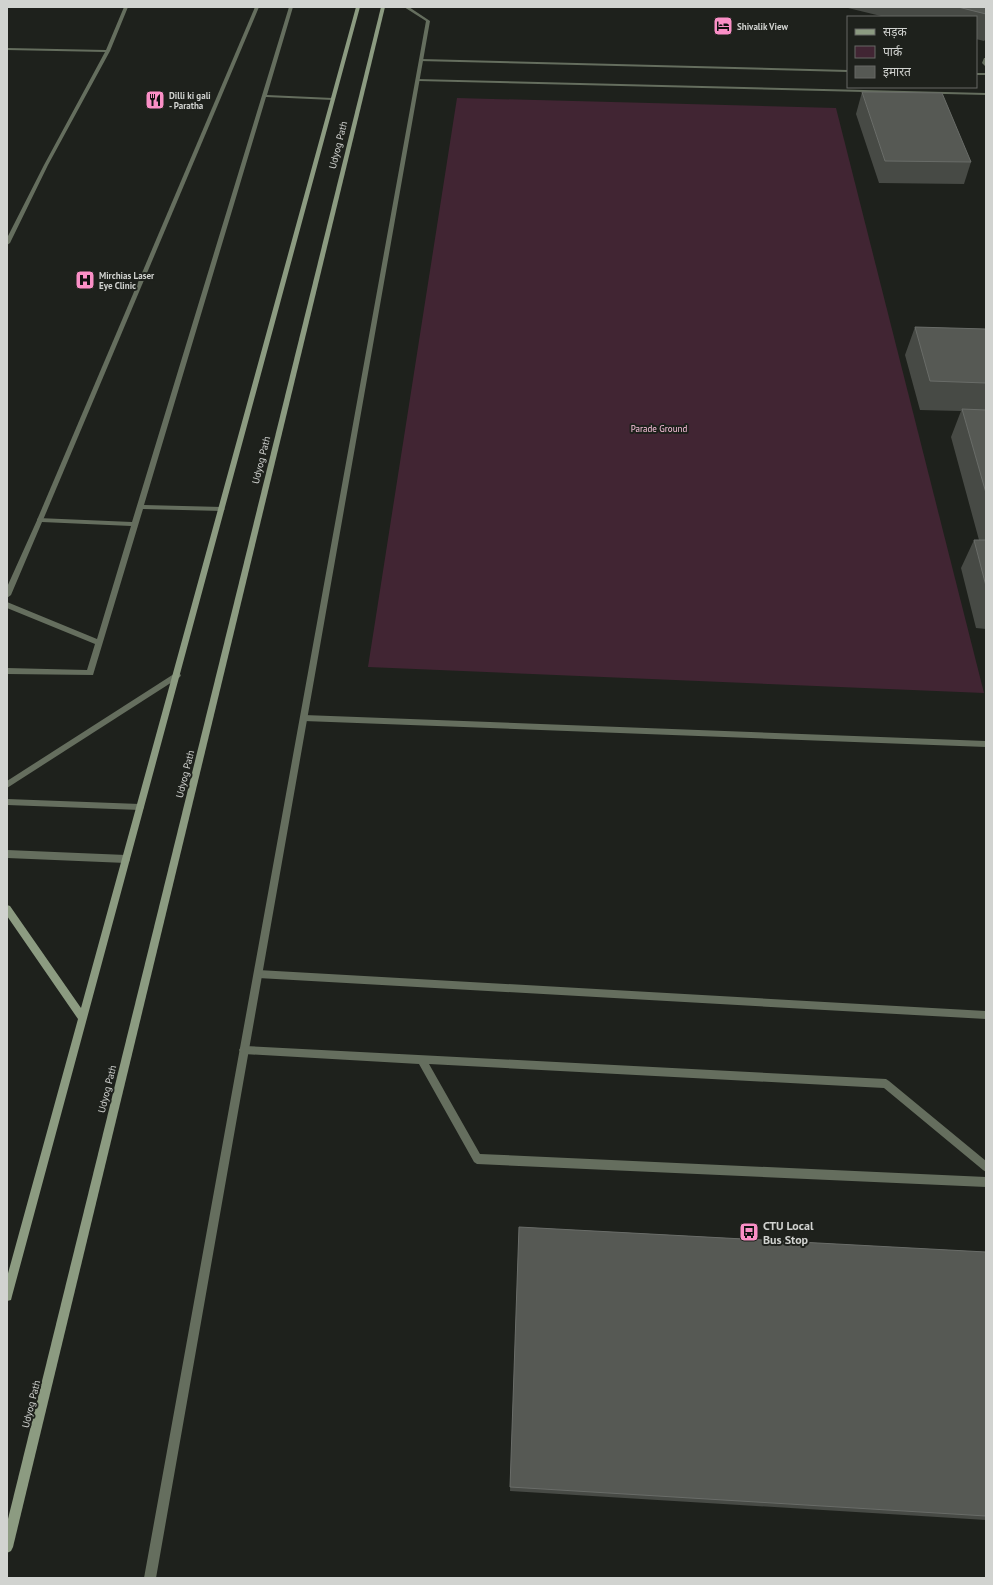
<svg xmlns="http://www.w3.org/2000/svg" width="993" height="1585" font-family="'PT Sans','Noto Sans Devanagari',sans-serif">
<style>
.green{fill:#412533}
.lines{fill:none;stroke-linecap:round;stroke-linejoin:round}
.service{fill:#656e5e;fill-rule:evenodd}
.minor{fill:#656e5e;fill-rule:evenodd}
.tertiary{fill:#656e5e;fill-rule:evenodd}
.secondary{fill:#8c9b81;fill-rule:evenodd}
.wall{fill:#474a45}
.building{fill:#565954;stroke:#696c68}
.labels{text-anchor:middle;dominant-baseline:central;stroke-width:4;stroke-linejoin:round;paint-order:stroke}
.far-poi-label{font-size:9px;font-weight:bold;fill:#d1d3d0;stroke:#1e211c;text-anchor:start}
.far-park-label{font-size:9px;fill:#fcc4de;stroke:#1e211c}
.street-label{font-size:10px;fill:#d1d3d0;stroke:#1e211c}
.near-poi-label{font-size:12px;font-weight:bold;fill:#d1d3d0;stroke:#1e211c;text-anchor:start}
</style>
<rect width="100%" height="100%" fill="#1e211c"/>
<!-- green -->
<polygon class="green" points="457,98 836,108 984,693 368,667"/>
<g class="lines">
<!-- service -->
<g class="service">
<polygon points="255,7 259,7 43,520 40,522 38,522 37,520"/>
<polygon points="984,58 986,58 986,67 982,63"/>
<polygon points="258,970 986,1011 986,1019 258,978 255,977 254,974 255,971"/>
<polygon points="244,1046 886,1079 889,1081 986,1161 986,1172 983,1170 884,1088 429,1064 480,1154 986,1177 986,1187 477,1164 474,1162 419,1064 244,1054 241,1053 239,1050 241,1047"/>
</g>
<!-- minor -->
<g class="minor">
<polygon points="124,7 128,7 110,51 48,165 10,243 7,245 7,238 44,165 105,52 7,50 7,48 106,50"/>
<polygon points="289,7 293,7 267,95 333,98 335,99 333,100 266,97 144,505 222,507 225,509 222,511 143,509 93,675 7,674 7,668 87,670 95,644 7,608 7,602 97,639 131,526 42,522 11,595 7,598 7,587 38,518 132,522"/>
<polygon points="421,59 848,70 848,72 419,61 419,59"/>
<rect x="976" y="73" width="10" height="2"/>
<polygon points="416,79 986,93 986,95 418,81 416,81"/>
<polygon points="304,715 986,741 986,747 304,721 300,718"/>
</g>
<!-- tertiary -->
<g class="tertiary">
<polygon points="404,7 409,7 430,21 156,1578 144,1578 426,21"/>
<polygon points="177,672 181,675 180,677 7,788 7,781"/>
<polygon points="7,799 140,804 143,805 144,807 143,809 140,810 7,805"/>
<polygon points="7,850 126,855 129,856 130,859 129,862 126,863 7,858"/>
</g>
<!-- secondary -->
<g class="secondary">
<polygon points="356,7 360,7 12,1296 11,1300 7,1301 7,1277 78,1019 7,916 7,905 10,906 81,1008"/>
<polygon points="381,7 385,7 13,1547 11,1551 7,1553 7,1523"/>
</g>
</g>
<!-- wall -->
<g class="wall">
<polygon points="844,7 986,7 986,39 984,41 976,39 976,17 885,17"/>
<polygon points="862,92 971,162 964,184 879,183 856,114"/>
<polygon points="915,327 986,329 986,629 976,628 961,568 974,540 979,540 951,437 961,411 920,410 905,355"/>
<polygon points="519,1227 986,1252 986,1520 510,1491"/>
</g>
<!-- building -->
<g class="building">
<polygon points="958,7 986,7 986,14"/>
<polygon points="862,92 942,93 971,162 885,161"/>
<polygon points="915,327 986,329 986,383 930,381"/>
<polygon points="962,409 986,410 986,493"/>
<polygon points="974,540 986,540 986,586"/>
<polygon points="519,1227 986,1252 986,1516 510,1487"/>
</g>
<!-- icons -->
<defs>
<symbol id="hotel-square" viewBox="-11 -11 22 22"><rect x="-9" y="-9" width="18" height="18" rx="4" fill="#fa8fc6" stroke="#1e211c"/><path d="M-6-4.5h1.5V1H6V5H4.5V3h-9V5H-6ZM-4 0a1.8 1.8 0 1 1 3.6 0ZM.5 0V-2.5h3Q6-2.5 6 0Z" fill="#111"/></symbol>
<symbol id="restaurant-square" viewBox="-11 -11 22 22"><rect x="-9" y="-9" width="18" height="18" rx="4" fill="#fa8fc6" stroke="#1e211c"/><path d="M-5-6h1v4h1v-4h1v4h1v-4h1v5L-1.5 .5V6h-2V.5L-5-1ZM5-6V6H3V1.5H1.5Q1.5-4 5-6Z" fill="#111"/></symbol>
<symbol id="hospital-square" viewBox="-11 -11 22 22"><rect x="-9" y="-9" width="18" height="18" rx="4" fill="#fa8fc6" stroke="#1e211c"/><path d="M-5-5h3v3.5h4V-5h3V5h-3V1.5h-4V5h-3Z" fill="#111"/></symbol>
<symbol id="bus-square" viewBox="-11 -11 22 22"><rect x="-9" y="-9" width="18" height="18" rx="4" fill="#fa8fc6" stroke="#1e211c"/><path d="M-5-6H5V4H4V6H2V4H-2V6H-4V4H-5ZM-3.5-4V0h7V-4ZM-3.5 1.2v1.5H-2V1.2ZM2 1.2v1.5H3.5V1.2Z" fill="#111"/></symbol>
</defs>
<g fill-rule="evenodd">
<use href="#hotel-square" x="712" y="15" width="22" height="22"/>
<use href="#restaurant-square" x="144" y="89" width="22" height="22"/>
<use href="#hospital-square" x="74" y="269" width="22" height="22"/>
<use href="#bus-square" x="738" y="1221" width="22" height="22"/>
</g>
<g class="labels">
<!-- far-poi labels -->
<g class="far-poi-label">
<text x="737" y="26">Shivalik View</text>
<text x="169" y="95">Dilli ki gali<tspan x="169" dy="10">- Paratha</tspan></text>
<text x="99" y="275">Mirchias Laser<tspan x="99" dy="10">Eye Clinic</tspan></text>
</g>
<!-- far-park labels -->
<g class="far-park-label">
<text x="659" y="428">Parade Ground</text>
</g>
<!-- street labels -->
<g class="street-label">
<text transform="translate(338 145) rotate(-76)">Udyog Path</text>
<text transform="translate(261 460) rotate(-76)">Udyog Path</text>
<text transform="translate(185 774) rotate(-76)">Udyog Path</text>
<text transform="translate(107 1089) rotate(-76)">Udyog Path</text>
<text transform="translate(31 1404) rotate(-76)">Udyog Path</text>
</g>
<!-- near-poi labels -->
<g class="near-poi-label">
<text x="763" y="1225">CTU Local<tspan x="763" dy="14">Bus Stop</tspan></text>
</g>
</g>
<!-- border -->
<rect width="993" height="1585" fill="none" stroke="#d1d3d0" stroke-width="16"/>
<!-- legend -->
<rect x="847" y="16" width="130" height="72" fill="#1e211c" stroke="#666864"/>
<rect x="855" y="29" width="20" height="6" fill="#8c9b81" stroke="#666864"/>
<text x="883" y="36" font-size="12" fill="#d1d3d0">सड़क</text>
<rect x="855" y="46" width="20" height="12" fill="#412533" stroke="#666864"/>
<text x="883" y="56" font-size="12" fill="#d1d3d0">पार्क</text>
<rect x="855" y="66" width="20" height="12" fill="#565954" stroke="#666864"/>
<text x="883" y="76" font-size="12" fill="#d1d3d0">इमारत</text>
</svg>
